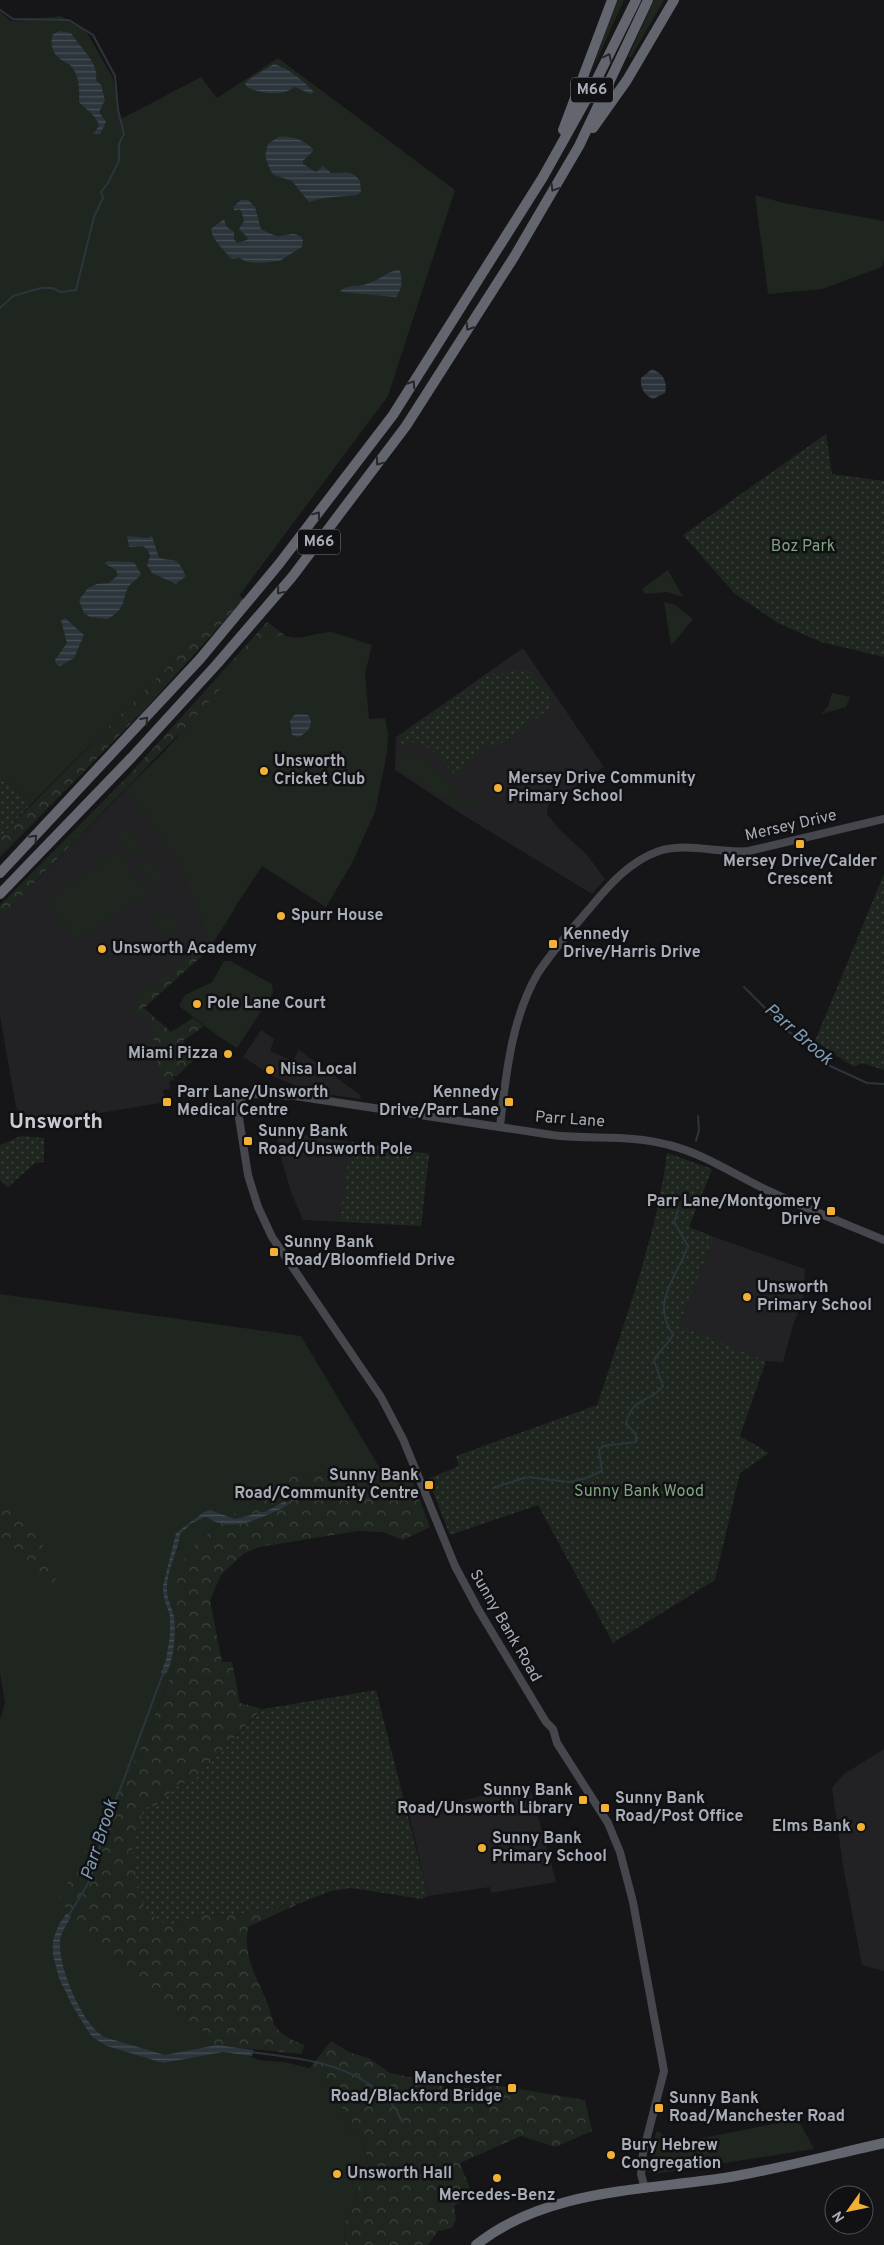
<svg xmlns="http://www.w3.org/2000/svg" width="884" height="2245" font-family="Overpass,sans-serif">
<style>
.built{fill:#222225}
.grass{fill:#1e261f}
.forest{fill:url(#forest-crowns)}
.park{fill:url(#park-dots)}
.water{fill:url(#water-rules)}
.lines{fill:none;stroke-linecap:round;stroke-linejoin:round}
.stream{stroke:#2c353c;stroke-width:2}
.secondary{stroke:#45474d;stroke-width:8}
.highway{stroke:#63666e;stroke-width:10}
.oneway{stroke:#26262a}
.poi-dot{fill:#f2b134;stroke:#111113;stroke-width:2}
.labels{text-anchor:middle;dominant-baseline:central;stroke-width:5;stroke-linejoin:round;paint-order:stroke}
.shield{fill:#111113;stroke:#7b7e86;stroke-width:1}
.shield-label{font-size:15px;font-weight:bold;fill:#a8adb8}
.park-label{font-size:16px;fill:#7fa381;stroke:#111113}
.poi-label{font-size:16px;font-weight:bold;fill:#a8adb8;stroke:#111113;text-anchor:start}
.street-label{font-size:16px;fill:#a8adb8;stroke:#111113}
.water-label{font-size:18px;font-style:italic;fill:#7f9bb3;stroke:#111113}
.district-label{font-size:21px;font-weight:bold;fill:#c9ccd4;stroke:#111113}
</style>
<defs>
<pattern id="forest-crowns" width="20" height="18" patternUnits="userSpaceOnUse" patternTransform="scale(1.25)"><rect width="20" height="18" fill="#1e261f"/><path d="M2 6a3 3 0 1 1 6 0M12 15a3 3 0 1 1 6 0" fill="none" stroke="#3c433d"/></pattern>
<pattern id="park-dots" width="8" height="8" patternUnits="userSpaceOnUse" patternTransform="scale(1.25)"><rect width="8" height="8" fill="#1e261f"/><path d="M2 2h.1M6 6h.1" fill="none" stroke="#3c433d" stroke-width="1.8" stroke-linecap="round"/></pattern>
<pattern id="water-rules" width="6" height="5" patternUnits="userSpaceOnUse" patternTransform="scale(1.25)"><rect width="6" height="5" fill="#2c353c"/><path d="M0 2.5h6" fill="none" stroke="#485056"/></pattern>
</defs>
<rect width="100%" height="100%" fill="#161618"/>
<!-- built -->
<g class="built">
<polygon points="523,648 604,767 548,805 547,814 558,828 587,855 605,879 592,894 460,813 395,770 396,737"/>
<polygon points="139,776 234,910 213,943 135,1011 168,1037 169,1072 175,1080 169,1081 170,1089 163,1090 166,1102 54,1121 23,1121 16,1107 0,1016 0,918"/>
<polygon points="261,1030 274,1039 270,1051 293,1061 299,1050 360,1095 361,1099 309,1092 273,1076 243,1057"/>
<polygon points="284,1132 429,1154 421,1226 303,1220 291,1192 281,1158 277,1136"/>
<polygon points="714,1237 805,1269 803,1301 793,1325 783,1362 766,1361 679,1325"/>
<polygon points="884,1749 884,1971 862,1965 843,1866 832,1788 844,1774"/>
<polygon points="529,1784 556,1882 491,1893 490,1887 428,1896 409,1814"/>
</g>
<!-- grass -->
<g class="grass">
<polygon points="616,0 624,0 592,71"/>
<polygon points="654,0 664,0 631,57 628,57"/>
<polygon points="0,12 11,21 61,16 86,31 113,78 121,119 201,77 217,98 278,58 455,190 388,396 236,600 32,803 0,777"/>
<polygon points="755,195 784,203 884,221 884,260 882,267 822,289 768,294"/>
<polygon points="668,570 683,597 667,592 645,594 642,589"/>
<polygon points="664,602 675,605 693,619 671,646"/>
<path d="M332,632L372,645L365,674L369,719L385,718L388,734L387,753L375,812L352,863L326,907L262,866L211,944L181,867L126,789L164,752L257,643L264,638L281,633C295,644 315,632 332,632Z"/>
<polygon points="832,693 850,697 846,707 821,714 828,706"/>
<polygon points="413,751 424,758 424,761 427,760 442,774 441,777 444,776 466,802 477,795 482,798 465,809 455,801 452,803 446,794 441,797 398,769 401,756"/>
<polygon points="127,825 143,849 131,858 115,834"/>
<polygon points="118,850 148,893 76,943 46,900"/>
<polygon points="148,856 165,880 152,888 136,864"/>
<polygon points="160,909 182,925 173,937 151,921"/>
<polygon points="224,961 230,961 272,984 273,993 237,1048 218,1036 179,1006 185,995 212,982"/>
<polygon points="0,1294 301,1336 384,1475 304,1473 230,1517 202,1538 176,1603 178,1638 173,1671 138,1755 207,2035 258,2060 284,2062 309,2068 328,2082 341,2104 346,2124 362,2137 369,2169 356,2191 357,2200 344,2223 345,2245 0,2245 0,1719 5,1703 0,1673"/>
<path d="M798,2119L814,2149L655,2174L650,2173C645,2163 652,2160 654,2151C656,2144 653,2138 657,2131L672,2140L683,2142Z"/>
</g>
<!-- forest -->
<g class="forest">
<polygon points="239,595 244,599 145,709 0,857 0,837"/>
<polygon points="267,622 284,635 264,638 201,711 0,918 0,905 130,774"/>
<polygon points="205,943 211,948 144,1008 171,1032 193,1018 204,1026 183,1041 195,1059 177,1076 160,1077 151,1024 133,1010 138,1000 148,990"/>
<path d="M408,1469L430,1527L403,1540L382,1532L358,1531L259,1547L243,1554L221,1575L210,1600L222,1662H232L240,1703L262,1709L193,1781L177,1786L155,1806L144,1808L132,1847L168,1926L203,1914L234,1915L300,1903L248,1927C243,1958 257,1977 268,2005C271,2011 271,2018 274,2024C281,2036 293,2041 305,2045L301,2054L223,2046L199,2050L207,2034L145,1988L58,1900L138,1755L173,1671L178,1638L173,1583L188,1552L202,1538L276,1482L304,1473L384,1475Z"/>
<path d="M0,1494C8,1516 29,1526 43,1545C53,1559 55,1581 60,1597L28,1575L24,1566L0,1544Z"/>
<polygon points="331,2041 351,2053 369,2058 390,2073 424,2080 450,2089 500,2086 585,2100 592,2131 555,2147 521,2136 460,2163 472,2194 454,2206 456,2220 452,2228 438,2231 428,2245 345,2245 344,2223 357,2200 356,2191 369,2168 362,2137 346,2124 341,2104 328,2082 308,2070"/>
</g>
<!-- park -->
<g class="park">
<polygon points="826,434 832,474 884,481 884,657 821,642 778,623 735,594 683,535"/>
<path d="M514,669L529,670C538,680 554,695 549,709L492,750L487,746L460,771L462,774L457,777L446,765L447,762L444,763L440,758V755H437L424,744L410,742L399,750V738L491,673H504Z"/>
<polygon points="0,777 32,803 0,837"/>
<polygon points="884,874 884,1070 862,1063 854,1067 815,1041"/>
<polygon points="21,1136 44,1138 44,1162 35,1163 8,1187 0,1180 0,1145"/>
<polygon points="351,1142 429,1154 421,1226 340,1221"/>
<path d="M667,1153L712,1169L689,1227L714,1237L679,1325L766,1361L740,1436L769,1453L740,1473L715,1580L613,1643L538,1505L450,1535L428,1479L459,1466L456,1456L597,1405C624,1323 656,1239 667,1153Z"/>
<polygon points="376,1690 428,1896 422,1899 351,1888 331,1891 300,1903 234,1915 203,1914 168,1926 145,1910 137,1886 132,1847 144,1808 155,1806 177,1786 193,1781 263,1709"/>
</g>
<!-- water -->
<g class="water">
<path d="M60,31L71,33C80,48 99,62 96,80L101,85L105,100L99,112L106,122L100,134H93L99,126C96,114 86,110 79,102C80,91 79,73 70,65C69,64 64,62 63,61C53,55 49,45 53,34Z"/>
<path d="M274,64C290,69 302,80 314,92L311,94L295,87C280,97 262,94 247,87L245,84L248,80Z"/>
<path d="M278,137C292,135 304,140 314,150L303,161V164L316,172L323,166L331,173C344,174 352,169 360,181L361,192L357,195L324,198L309,202L292,181L274,175L270,170L265,156L268,144Z"/>
<path d="M241,200H248L255,207L261,229C266,232 276,237 281,236C290,235 295,231 303,239L302,247C296,250 282,261 278,261C267,262 250,266 240,258L232,259C225,252 211,238 211,229L224,219L226,226L234,232V239L237,243L247,240L248,238L239,229L244,221L242,213L239,209L235,211L233,207Z"/>
<path d="M396,270H400C402,280 403,288 396,297L340,292C346,284 355,287 363,285C376,282 384,274 396,270Z"/>
<path d="M652,369C663,373 668,382 665,393L653,399C644,395 640,388 641,378Z"/>
<path d="M127,536L147,538L152,536L159,558C177,563 175,554 186,576L176,584L152,573L147,565L150,556L148,550L143,546L129,547Z"/>
<path d="M108,561L134,562L141,574C138,579 129,584 127,589C122,605 124,609 108,619L90,617L84,613L79,600L88,588L97,584L109,583L118,575L116,570L104,563Z"/>
<polygon points="65,618 84,635 74,658 60,666 56,664 55,660 67,643 61,620"/>
<path d="M301,714L308,715C315,724 308,732 299,737L292,735L290,721L294,715Z"/>
<path d="M285,1501L288,1505C270,1514 239,1530 219,1523C213,1522 211,1518 205,1517L192,1523L180,1534C178,1552 167,1569 167,1587C166,1598 172,1607 174,1617C176,1630 174,1665 165,1674L161,1673L166,1660L170,1635V1616L164,1598L163,1586L176,1533L204,1512L210,1510L235,1519L267,1511Z"/>
<path d="M67,1913L71,1917C67,1924 61,1933 60,1941C58,1967 82,2024 104,2037L165,2055L217,2045L254,2050L252,2056L223,2052L163,2063L107,2046L92,2037L72,2005L59,1978L53,1955V1940L59,1924Z"/>
</g>
<g class="lines">
<!-- stream -->
<g class="stream">
<polyline points="0,10 13,19 69,20 93,35 115,76 118,110 124,134 119,144 119,161 108,183 101,192 103,198 94,217 76,290 61,292 52,288 41,288 13,296 0,308"/>
<polyline points="744,987 789,1032 815,1048 828,1065 867,1083 884,1084"/>
<polyline points="696,1141 699,1130 698,1116"/>
<path d="M493,1488L527,1477L569,1482L587,1478L602,1471L599,1450L603,1446L636,1442V1434L626,1424C633,1395 648,1405 663,1386L654,1360C660,1350 668,1344 673,1335C650,1301 677,1278 688,1246L674,1222L678,1210"/>
<polyline points="285,1505 299,1496 318,1491 334,1495 356,1491"/>
<polyline points="69,1915 90,1880 101,1843 105,1822 118,1795 164,1671"/>
<path d="M251,2052C304,2059 359,2063 395,2108C398,2112 399,2117 402,2121"/>
</g>
<!-- secondary -->
<g class="secondary">
<path d="M500,1126C506,1075 511,1019 538,973C553,950 572,929 590,908C609,885 630,861 659,851C689,842 719,854 749,851L884,819"/>
<path d="M645,2189L641,2174L643,2153L664,2071L633,1902L620,1852L608,1823L557,1743L553,1729L546,1722L478,1609L455,1566L403,1439L381,1397L272,1237L258,1207L248,1175L236,1099L255,1094L295,1096L552,1135C592,1140 630,1134 669,1145C705,1154 736,1176 769,1191C807,1209 846,1224 884,1240"/>
</g>
<!-- highway -->
<g class="highway">
<polyline points="593,128 627,80 674,0"/>
<polyline points="563,130 612,0"/>
<polyline points="0,873 200,659 279,564 393,415 543,177 591,91 636,0"/>
<polyline points="0,894 132,757 217,664 292,577 406,426 514,257 579,146 648,0"/>
<path d="M476,2245C548,2187 649,2191 736,2176C786,2167 835,2154 884,2143"/>
</g>
</g>
<!-- one-way arrows -->
<defs><path id="oneway-chevron" d="M-2-3.5L2.5 0L-2 3.5" fill="none" stroke-width="1.6" stroke-linecap="round" stroke-linejoin="round" transform="scale(1.25)"/></defs>
<g class="oneway">
<use href="#oneway-chevron" transform="translate(608 57) rotate(-64)"/>
<use href="#oneway-chevron" transform="translate(554 188) rotate(121)"/>
<use href="#oneway-chevron" transform="translate(469 327) rotate(122)"/>
<use href="#oneway-chevron" transform="translate(412 384) rotate(-57)"/>
<use href="#oneway-chevron" transform="translate(379 462) rotate(127)"/>
<use href="#oneway-chevron" transform="translate(317 515) rotate(-53)"/>
<use href="#oneway-chevron" transform="translate(280 591) rotate(130)"/>
<use href="#oneway-chevron" transform="translate(145 720) rotate(-48)"/>
<use href="#oneway-chevron" transform="translate(34 838) rotate(-47)"/>
</g>
<!-- markers -->
<g class="poi-dot">
<circle cx="264" cy="771" r="5"/>
<circle cx="498" cy="788" r="5"/>
<rect x="795" y="839" width="10" height="10" rx="2.5"/>
<circle cx="281" cy="916" r="5"/>
<rect x="548" y="939" width="10" height="10" rx="2.5"/>
<circle cx="102" cy="949" r="5"/>
<circle cx="197" cy="1004" r="5"/>
<circle cx="228" cy="1054" r="5"/>
<circle cx="270" cy="1070" r="5"/>
<rect x="162" y="1097" width="10" height="10" rx="2.5"/>
<rect x="504" y="1097" width="10" height="10" rx="2.5"/>
<rect x="243" y="1136" width="10" height="10" rx="2.5"/>
<rect x="826" y="1206" width="10" height="10" rx="2.5"/>
<rect x="269" y="1247" width="10" height="10" rx="2.5"/>
<circle cx="747" cy="1297" r="5"/>
<rect x="424" y="1480" width="10" height="10" rx="2.5"/>
<rect x="578" y="1795" width="10" height="10" rx="2.5"/>
<rect x="600" y="1803" width="10" height="10" rx="2.5"/>
<circle cx="861" cy="1827" r="5"/>
<circle cx="482" cy="1848" r="5"/>
<rect x="507" y="2083" width="10" height="10" rx="2.5"/>
<rect x="654" y="2103" width="10" height="10" rx="2.5"/>
<circle cx="611" cy="2155" r="5"/>
<circle cx="337" cy="2174" r="5"/>
<circle cx="497" cy="2178" r="5"/>
</g>
<g class="labels">
<!-- shield labels -->
<g class="shield">
<rect x="571" y="77.5" width="42" height="25" rx="4"/>
<rect x="298" y="529.5" width="42" height="25" rx="4"/>
</g>
<g class="shield-label">
<text x="592" y="90">M66</text>
<text x="319" y="542">M66</text>
</g>
<!-- park labels -->
<g class="park-label">
<text x="803" y="547">Boz Park</text>
<text x="639" y="1492">Sunny Bank Wood</text>
</g>
<!-- poi labels -->
<g class="poi-label">
<text x="274" y="762">Unsworth<tspan x="274" dy="18">Cricket Club</tspan></text>
<text x="508" y="779">Mersey Drive Community<tspan x="508" dy="18">Primary School</tspan></text>
<text x="800" y="862" text-anchor="middle">Mersey Drive/Calder<tspan x="800" dy="18">Crescent</tspan></text>
<text x="291" y="916">Spurr House</text>
<text x="563" y="935">Kennedy<tspan x="563" dy="18">Drive/Harris Drive</tspan></text>
<text x="112" y="949">Unsworth Academy</text>
<text x="207" y="1004">Pole Lane Court</text>
<text x="218" y="1054" text-anchor="end">Miami Pizza</text>
<text x="280" y="1070">Nisa Local</text>
<text x="177" y="1093">Parr Lane/Unsworth<tspan x="177" dy="18">Medical Centre</tspan></text>
<text x="499" y="1093" text-anchor="end">Kennedy<tspan x="499" dy="18">Drive/Parr Lane</tspan></text>
<text x="258" y="1132">Sunny Bank<tspan x="258" dy="18">Road/Unsworth Pole</tspan></text>
<text x="821" y="1202" text-anchor="end">Parr Lane/Montgomery<tspan x="821" dy="18">Drive</tspan></text>
<text x="284" y="1243">Sunny Bank<tspan x="284" dy="18">Road/Bloomfield Drive</tspan></text>
<text x="757" y="1288">Unsworth<tspan x="757" dy="18">Primary School</tspan></text>
<text x="419" y="1476" text-anchor="end">Sunny Bank<tspan x="419" dy="18">Road/Community Centre</tspan></text>
<text x="573" y="1791" text-anchor="end">Sunny Bank<tspan x="573" dy="18">Road/Unsworth Library</tspan></text>
<text x="615" y="1799">Sunny Bank<tspan x="615" dy="18">Road/Post Office</tspan></text>
<text x="851" y="1827" text-anchor="end">Elms Bank</text>
<text x="492" y="1839">Sunny Bank<tspan x="492" dy="18">Primary School</tspan></text>
<text x="502" y="2079" text-anchor="end">Manchester<tspan x="502" dy="18">Road/Blackford Bridge</tspan></text>
<text x="669" y="2099">Sunny Bank<tspan x="669" dy="18">Road/Manchester Road</tspan></text>
<text x="621" y="2146">Bury Hebrew<tspan x="621" dy="18">Congregation</tspan></text>
<text x="347" y="2174">Unsworth Hall</text>
<text x="497" y="2196" text-anchor="middle">Mercedes-Benz</text>
</g>
<!-- street labels -->
<g class="street-label">
<text transform="translate(791 826) rotate(-13)">Mersey Drive</text>
<text transform="translate(570 1120) rotate(4)">Parr Lane</text>
<text transform="translate(505 1626) rotate(60)">Sunny Bank Road</text>
</g>
<!-- water labels -->
<g class="water-label">
<text transform="translate(798 1035) rotate(41)">Parr Brook</text>
<text transform="translate(100 1840) rotate(-72)">Parr Brook</text>
</g>
<!-- district labels -->
<g class="district-label">
<text x="56" y="1122">Unsworth</text>
</g>
</g>
<!-- north arrow -->
<g transform="translate(849 2210) rotate(237)"><circle r="24" fill="#111113" stroke="#4d4f55"/>
<path d="M0-4L9 19L0 12L-9 19Z" fill="#f2b134"/>
<text y="-8" font-size="14" font-weight="bold" text-anchor="middle" fill="#a8adb8">N</text>
</g>
</svg>
